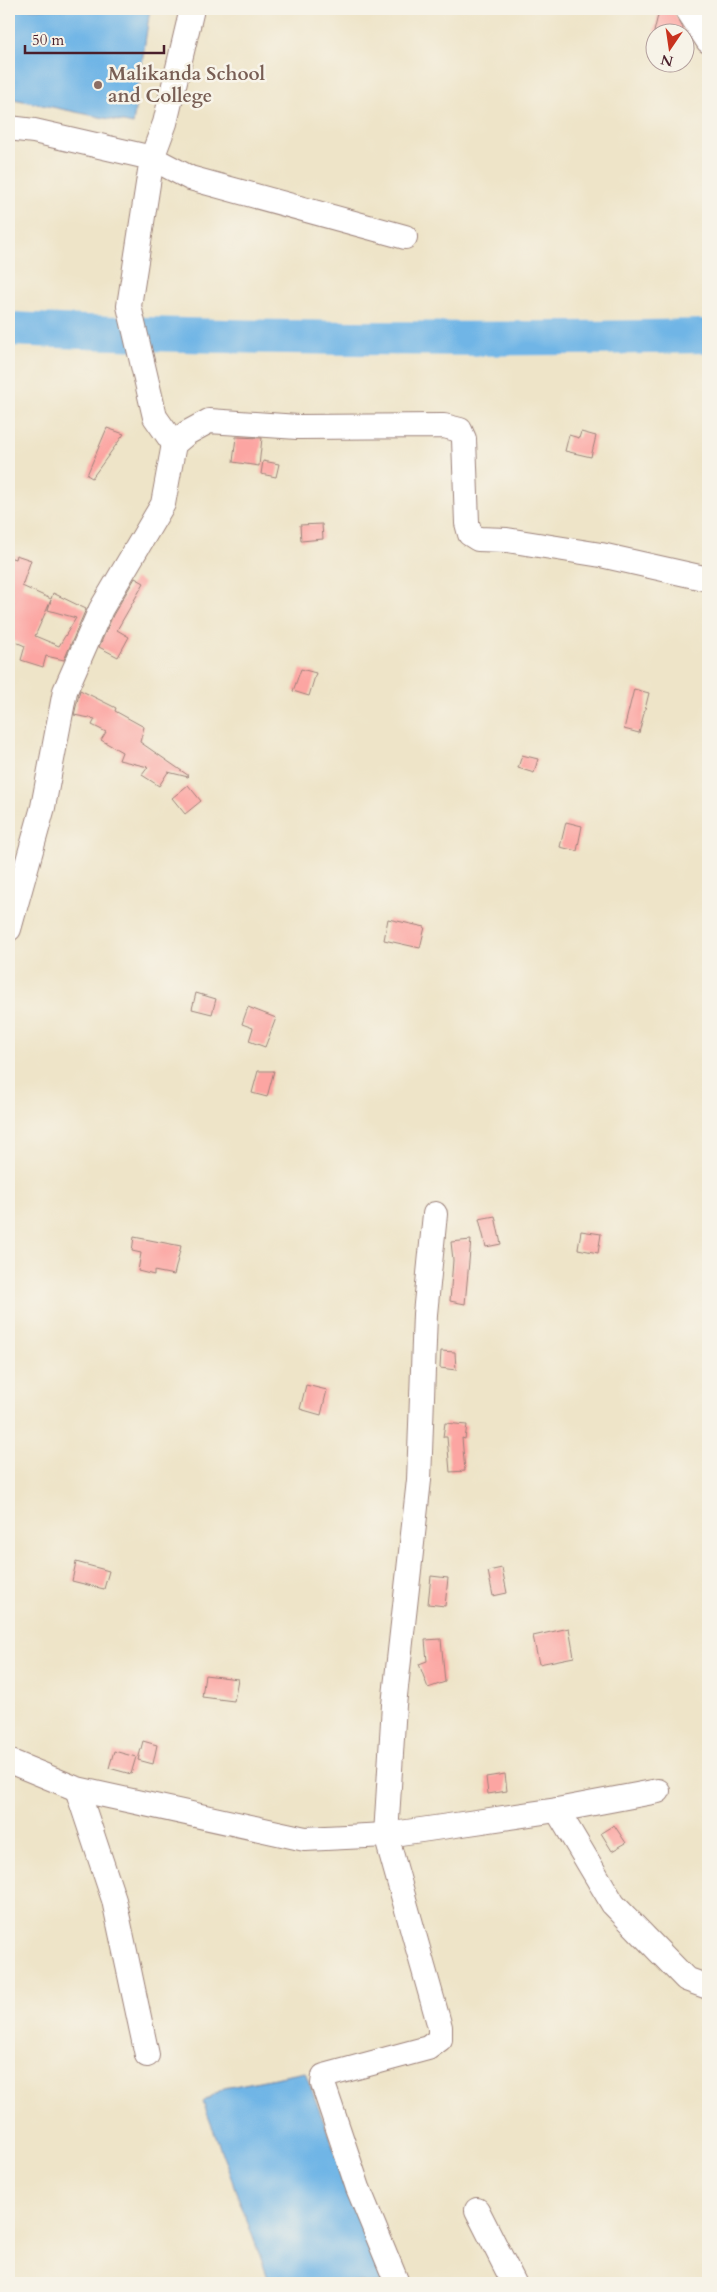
<svg xmlns="http://www.w3.org/2000/svg" width="717" height="2292" font-family="Cardo,serif">
<style>
.water{fill:#6fb5e6;stroke:#5c6a88}
.lines{fill:none;stroke-linecap:round;stroke-linejoin:round}
.river{stroke:#6fb5e6;stroke-width:34}
.building{fill:#fca5a2;fill-rule:evenodd}
.minor-casing{stroke:#9c827a;stroke-width:26}
.minor{stroke:#fff;stroke-width:24}
.education-dot{fill:#8d6e63;stroke:#f7f3e8;stroke-width:2}
.labels{text-anchor:middle;dominant-baseline:central;stroke-width:5;stroke-linejoin:round;paint-order:stroke}
.education-label{font-size:19px;font-weight:bold;fill:#785e54;stroke:#f7f3e8;text-anchor:start}
</style>
<rect width="100%" height="100%" fill="#f7f3e8"/>
<filter id="ink" filterUnits="userSpaceOnUse"><feTurbulence type="fractalNoise" baseFrequency=".02" numOctaves="2"/><feDisplacementMap in="SourceGraphic" scale="10" xChannelSelector="R" yChannelSelector="G"/><feConvolveMatrix kernelMatrix="1 2 1 2 8 2 1 2 1" color-interpolation-filters="sRGB"/></filter>
<filter id="wash" filterUnits="userSpaceOnUse"><feTurbulence type="fractalNoise" baseFrequency=".0096" numOctaves="4" result="noise"/><feDisplacementMap in="SourceGraphic" scale="20" xChannelSelector="R" yChannelSelector="G"/><feGaussianBlur stdDeviation="1.12" result="paint"/><feColorMatrix in="noise" values="0 0 0 0 0 0 0 0 0 0 0 0 0 0 0 0 0 1.4 0 .05"/><feComposite in="paint" operator="in"/></filter>
<g filter="url(#wash)">
<rect width="100%" height="100%" fill="#eee4c8"/>
<!-- water -->
<g class="water">
<polygon points="9,9 150,9 133,124 9,98"/>
<polygon points="305,2072 384,2283 270,2283 203,2102 224,2088"/>
</g>
<g class="lines">
<!-- river -->
<path class="river" d="M9,329C242,339 475,341 708,336"/>
</g>
<g id="blocks">
<!-- building -->
<g class="building">
<polygon points="659,11 675,14 683,28 682,32 654,32"/>
<polygon points="107,428 124,434 92,478 87,475"/>
<polygon points="581,432 596,436 591,457 565,451 569,435 579,438"/>
<polygon points="236,437 262,438 259,466 233,462"/>
<polygon points="263,461 279,464 276,477 261,474"/>
<polygon points="322,524 323,539 301,541 300,525"/>
<path d="M16,555L31,560L22,586L51,599L53,593L86,609L64,660L46,656L43,667L21,660L25,646L9,639V557L15,559ZM51,600L48,610L76,618L59,646L35,636Z"/>
<polygon points="135,578 144,583 117,630 129,637 118,657 99,647 113,615"/>
<polygon points="301,669 316,673 309,696 293,691"/>
<polygon points="634,689 649,693 639,733 624,729"/>
<polygon points="80,690 116,708 115,711 144,727 140,742 189,776 188,777 168,772 159,786 142,775 148,767 119,760 122,752 101,740 106,732 92,725 95,719 74,715"/>
<polygon points="522,755 538,759 534,773 518,768"/>
<polygon points="188,785 201,801 185,814 172,798"/>
<polygon points="566,822 582,826 577,851 560,847"/>
<polygon points="388,919 425,927 420,948 384,940"/>
<polygon points="196,993 216,999 212,1014 192,1009"/>
<polygon points="248,1007 276,1018 265,1047 249,1041 253,1028 242,1024"/>
<polygon points="258,1071 274,1071 267,1097 252,1093"/>
<polygon points="495,1216 501,1244 486,1247 479,1219"/>
<polygon points="581,1231 601,1234 598,1253 578,1249"/>
<polygon points="134,1237 181,1246 174,1275 154,1271 154,1275 138,1271 141,1253 132,1251"/>
<polygon points="471,1240 465,1304 450,1301 453,1260 451,1242"/>
<polygon points="441,1351 455,1352 456,1370 440,1368"/>
<polygon points="306,1385 327,1390 321,1415 300,1409"/>
<polygon points="445,1423 467,1425 465,1439 462,1438 465,1471 450,1472 447,1437 443,1437"/>
<polygon points="76,1562 109,1571 104,1589 72,1581"/>
<polygon points="502,1568 507,1593 493,1596 488,1571"/>
<polygon points="431,1576 448,1578 445,1606 428,1604"/>
<polygon points="569,1628 574,1657 539,1664 533,1636"/>
<polygon points="441,1639 445,1682 428,1688 419,1664 427,1661 425,1640"/>
<polygon points="205,1675 238,1679 234,1701 202,1697"/>
<polygon points="143,1741 157,1745 153,1764 138,1760"/>
<polygon points="114,1751 136,1757 131,1774 109,1768"/>
<polygon points="505,1774 507,1791 488,1794 486,1777"/>
<polygon points="614,1825 626,1843 612,1851 601,1833"/>
</g>
</g>
</g>
<g filter="url(#ink)">
<use href="#blocks" fill-opacity="0" stroke="#9c827a" stroke-width="1"/>
<g class="lines">
<defs>
<g id="minor">
<polyline points="192,9 165,123 152,158 190,178 405,237"/>
<polyline points="687,9 708,41"/>
<polyline points="9,128 34,131 152,158 129,306 155,417 174,444"/>
<polyline points="9,929 43,807 65,691 101,609 163,504 174,444 187,433 209,421 298,427 444,426 460,430 464,439 467,523 470,534 478,539 507,540 601,555 708,579"/>
<polyline points="9,1761 77,1789 305,1839 386,1835 428,1829 557,1810 658,1791"/>
<polyline points="77,1789 114,1900 147,2055"/>
<polyline points="557,1810 613,1904 686,1979 708,1987"/>
<polyline points="477,2210 514,2283"/>
<polyline points="397,2283 358,2188 323,2084 324,2076 428,2048 440,2039 440,2027 386,1835 394,1705 419,1480 425,1314 435,1214"/>
</g>
</defs>
<!-- minor casing -->
<use href="#minor" class="minor-casing"/>
<!-- minor -->
<use href="#minor" class="minor"/>
</g>
</g>
<!-- markers -->
<circle class="education-dot" cx="98" cy="85" r="5"/>
<g class="labels">
<!-- education labels -->
<g class="education-label">
<text x="108" y="74">Malikanda School<tspan x="108" dy="22">and College</tspan></text>
</g>
</g>
<!-- margin -->
<rect width="717" height="2292" fill="none" stroke="#f7f3e8" stroke-width="30"/>
<!-- north arrow -->
<g transform="translate(670 48) rotate(193)"><circle r="24" fill="#f7f3e8" stroke="#b29e9c"/>
<path d="M0-4L9 19L0 12L-9 19Z" fill="#c8321e"/>
<text y="-8" font-size="14" font-weight="bold" text-anchor="middle" fill="#4a1f2b">N</text>
</g>
<!-- scale -->
<path d="M25 45v8h139v-8" fill="none" stroke="#4a1f2b" stroke-width="2.5"/>
<text x="32" y="45" font-size="15" fill="#4a1f2b" stroke="#f7f3e8" stroke-width="4" paint-order="stroke">50 m</text>
</svg>
